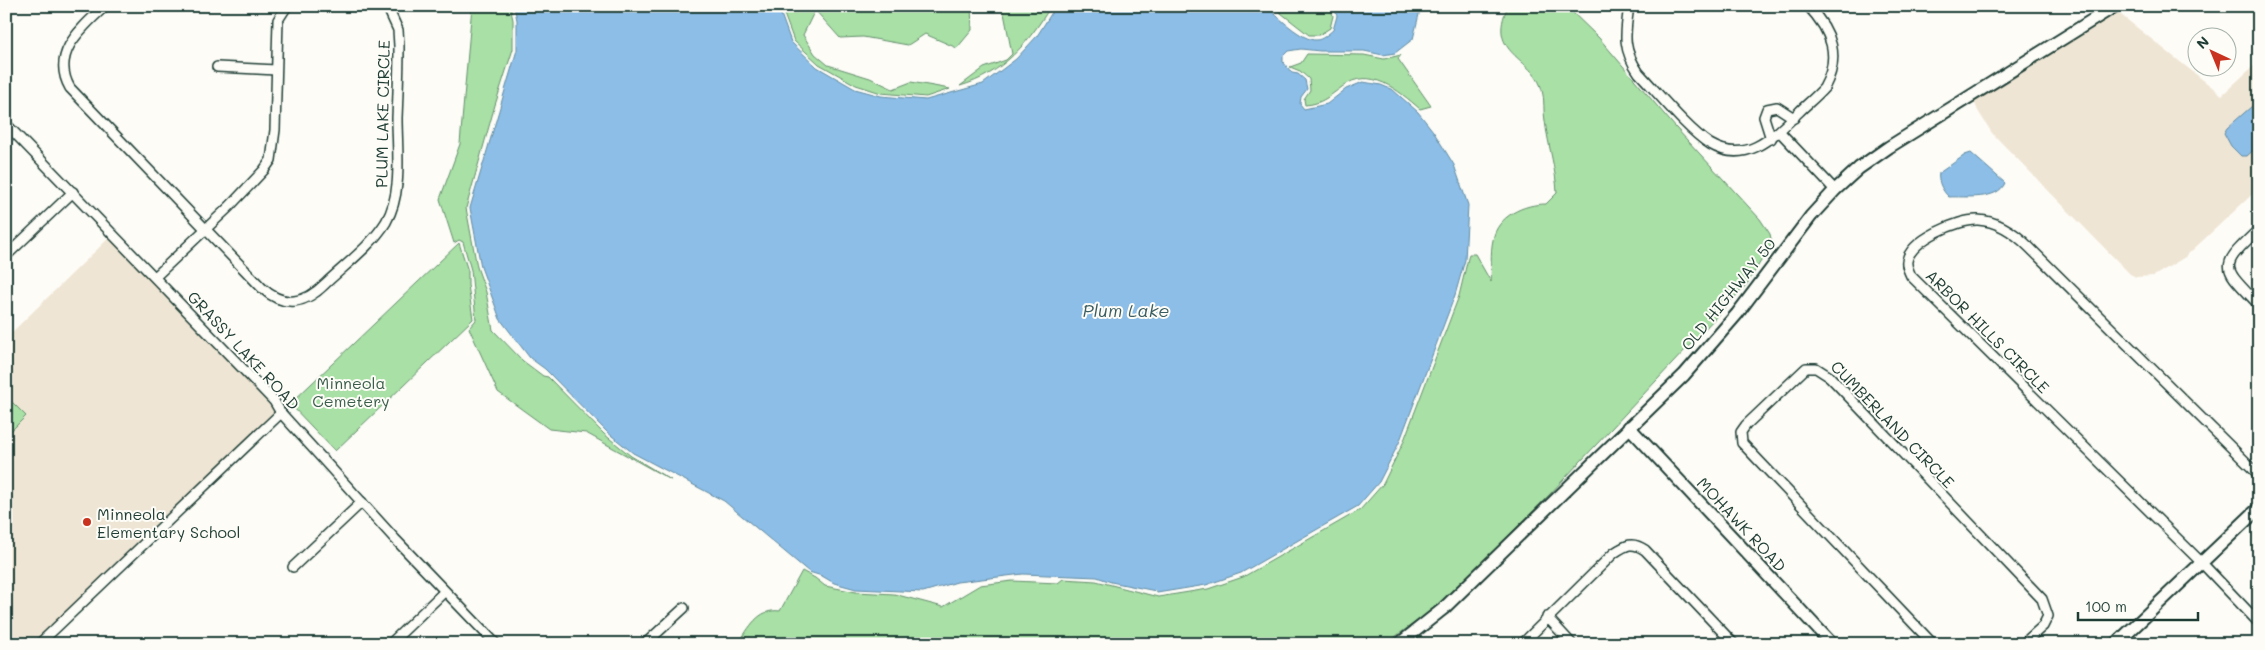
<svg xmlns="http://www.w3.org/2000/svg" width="2265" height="650" font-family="Mali,sans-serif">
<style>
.built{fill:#efe5d4}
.green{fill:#a8e0a5;stroke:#648e6c}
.water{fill:#8cbee8;stroke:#608aa0}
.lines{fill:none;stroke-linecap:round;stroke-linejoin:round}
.street-casing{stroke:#1f3d34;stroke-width:12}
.secondary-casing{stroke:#1f3d34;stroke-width:15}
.street{stroke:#fdfcf7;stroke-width:9}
.secondary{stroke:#fdfcf7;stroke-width:11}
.poi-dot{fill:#c8321e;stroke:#fdfcf7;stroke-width:2}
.labels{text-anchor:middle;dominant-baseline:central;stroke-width:4;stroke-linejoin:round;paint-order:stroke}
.street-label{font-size:16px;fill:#1f3d34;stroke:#fdfcf7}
.park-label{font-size:16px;fill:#3a5e4b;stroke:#fdfcf7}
.poi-label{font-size:16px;fill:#1f3d34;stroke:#fdfcf7;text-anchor:start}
.water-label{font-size:18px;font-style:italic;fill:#3a5d61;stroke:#fdfcf7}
</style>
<rect width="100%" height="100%" fill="#fdfcf7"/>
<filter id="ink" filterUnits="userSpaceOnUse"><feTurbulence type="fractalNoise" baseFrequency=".02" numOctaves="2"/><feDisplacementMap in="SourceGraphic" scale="10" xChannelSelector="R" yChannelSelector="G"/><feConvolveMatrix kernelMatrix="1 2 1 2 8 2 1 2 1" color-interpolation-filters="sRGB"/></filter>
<g filter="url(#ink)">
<!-- built -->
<g class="built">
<polygon points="2116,11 2222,95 2259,61 2259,188 2185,257 2154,276 2136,277 2130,274 1992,133 1978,111 1974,101"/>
<polygon points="113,234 281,413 39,644 6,644 6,338"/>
</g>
<!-- green -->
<g class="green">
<polygon points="472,6 510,6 513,20 513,49 495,105 466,208 477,267 486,292 493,330 523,361 543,376 548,377 604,434 631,456 671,480 586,433 549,429 498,392 469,328 476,320 471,270 463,242 459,240 454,243 440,199 460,144"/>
<polygon points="781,6 971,6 972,30 957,48 925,34 908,45 863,37 840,38 815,10 803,35 815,54 828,65 870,78 893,89 911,82 950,89 926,97 881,93 856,85 819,64 794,41"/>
<path d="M999,6H1051C1028,43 1003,74 960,86L984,68L1006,60L1012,54L1004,13Z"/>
<polygon points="1272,6 1330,6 1333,16 1330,28 1319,35 1309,35"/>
<path d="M1508,6H1566L1599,38L1676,128L1760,219L1770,234L1772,243L1747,284L1550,494L1438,606L1385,644H738C749,628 758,608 780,611L802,571L815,578L825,586L856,592L894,594L943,607L980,585L1012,581L1058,583L1063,579L1096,581L1158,597L1208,589L1243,577L1360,510L1383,484L1403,443L1459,296L1469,254H1475L1491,282C1492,269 1490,253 1493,240C1497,216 1524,204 1546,204L1557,193C1556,169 1548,145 1545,121C1543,111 1545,100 1542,90C1533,56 1485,55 1508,6Z"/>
<path d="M1307,54L1364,55L1384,59L1401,55L1398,59L1431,106L1420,109C1399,91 1370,65 1342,87C1329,96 1322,104 1305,105L1304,99L1310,90L1309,79L1300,71L1290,67L1301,63Z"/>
<polygon points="459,243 468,271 468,285 473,319 335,451 290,404"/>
<polygon points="6,396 26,416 6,436"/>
</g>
<!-- water -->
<g class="water">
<path d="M514,6H778L791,42L817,67L855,89L881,96L926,100L983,84L1016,59L1037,36L1056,6H1267C1276,16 1303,41 1316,40C1322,40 1328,34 1333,30L1337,16L1334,6H1421L1413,39L1395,53L1383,55L1364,51H1320L1301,49L1288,51L1283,56V62L1292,73L1298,74L1305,80L1307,89L1301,97L1300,104L1304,109L1327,104L1346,89L1363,82L1381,85L1393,90L1418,112L1433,131L1454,165L1468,205L1465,260L1455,295L1399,443L1379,482L1358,506L1241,573L1206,585L1157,593L1156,591L1111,582L1097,577L1023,574L957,582L923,592L856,589L834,583L822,576L809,572L724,501L633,453L607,432L545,369L530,358L500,319L481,267L470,208L517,50V20Z"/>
<polygon points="2259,100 2259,145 2247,156 2241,156 2231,146 2224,133 2227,128"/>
<path d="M1971,153L2005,183C1997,201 1966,196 1949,197C1943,192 1937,181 1939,173L1965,155Z"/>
</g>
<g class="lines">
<defs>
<g id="street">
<path d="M105,6C82,28 50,53 70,88L262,288C284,308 305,304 325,284C345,265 371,246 386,222C403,193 397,151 397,118C398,94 399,70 399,46L398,30L387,6"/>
<path d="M1629,6C1625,34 1622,49 1639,73C1658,93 1688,130 1710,144C1747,166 1774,136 1799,112C1807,104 1816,97 1824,88C1841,57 1832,31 1808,6"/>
<polyline points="217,67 276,70"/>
<polyline points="6,124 274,401 281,413 395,539 496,644"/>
<polyline points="1780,132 1835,190"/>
<polyline points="1771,139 1764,117 1767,109 1777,107 1794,118"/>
<path d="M2259,229C2218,268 2221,265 2259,305"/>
<polyline points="6,256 73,192"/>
<polyline points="155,277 229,207 264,170 271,160 275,130 278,20 287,6"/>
<path d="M2259,475L2029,247C2016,234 1998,221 1978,220C1959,219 1910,240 1907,261C1906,267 1909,271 1911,276L2201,562L2259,623"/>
<polyline points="293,567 362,502"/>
<polyline points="1547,617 1572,644"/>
<polyline points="39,644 281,413"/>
<polyline points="390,644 444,592"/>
<polyline points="645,644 684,608"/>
<path d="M1522,644L1614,553C1626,545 1632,541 1645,550L1734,644"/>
<polyline points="1933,644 1742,443 1741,432 1746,425 1806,368 1816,368 1830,377 2042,599 2048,616 2043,626 2023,644"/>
</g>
<g id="secondary">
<polyline points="1629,427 1832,644"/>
<polyline points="1399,644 1443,609 1684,375 1737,314 1811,216 1835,190 1859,168 1889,147 2115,6"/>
<polyline points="2116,644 2259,508"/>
</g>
</defs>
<!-- street casing -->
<use href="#street" class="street-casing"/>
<!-- secondary casing -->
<use href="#secondary" class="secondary-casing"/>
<!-- street -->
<use href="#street" class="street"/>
<!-- secondary -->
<use href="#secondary" class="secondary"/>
</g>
</g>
<!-- markers -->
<circle class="poi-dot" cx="87" cy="522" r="5"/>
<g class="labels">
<!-- street labels -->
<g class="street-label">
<text transform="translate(382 114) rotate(-89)">PLUM LAKE CIRCLE</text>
<text transform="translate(1728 294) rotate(-51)">OLD HIGHWAY 50</text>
<text transform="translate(1988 331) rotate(45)">ARBOR HILLS CIRCLE</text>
<text transform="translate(244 350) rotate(47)">GRASSY LAKE ROAD</text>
<text transform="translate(1893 424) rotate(46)">CUMBERLAND CIRCLE</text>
<text transform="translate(1742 524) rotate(47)">MOHAWK ROAD</text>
</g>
<!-- park labels -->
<g class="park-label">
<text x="351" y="382">Minneola<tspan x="351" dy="18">Cemetery</tspan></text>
</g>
<!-- poi labels -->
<g class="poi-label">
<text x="97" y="513">Minneola<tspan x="97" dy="18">Elementary School</tspan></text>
</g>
<!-- water labels -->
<g class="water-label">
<text x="1126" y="310">Plum Lake</text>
</g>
</g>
<!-- margin -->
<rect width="2265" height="650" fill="none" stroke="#fdfcf7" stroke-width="25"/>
<rect x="12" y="12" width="2240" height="625" fill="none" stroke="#1f3d34" stroke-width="2" filter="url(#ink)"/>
<!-- north arrow -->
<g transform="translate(2212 52) rotate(316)"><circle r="24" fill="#fdfcf7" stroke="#a4b0a9"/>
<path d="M0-4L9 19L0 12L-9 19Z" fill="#c8321e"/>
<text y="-8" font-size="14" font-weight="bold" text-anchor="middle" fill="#1f3d34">N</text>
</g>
<!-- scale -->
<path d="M2078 612v8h120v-8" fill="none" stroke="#1f3d34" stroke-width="2.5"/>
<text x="2085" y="612" font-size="15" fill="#1f3d34" stroke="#fdfcf7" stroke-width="4" paint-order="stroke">100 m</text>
</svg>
